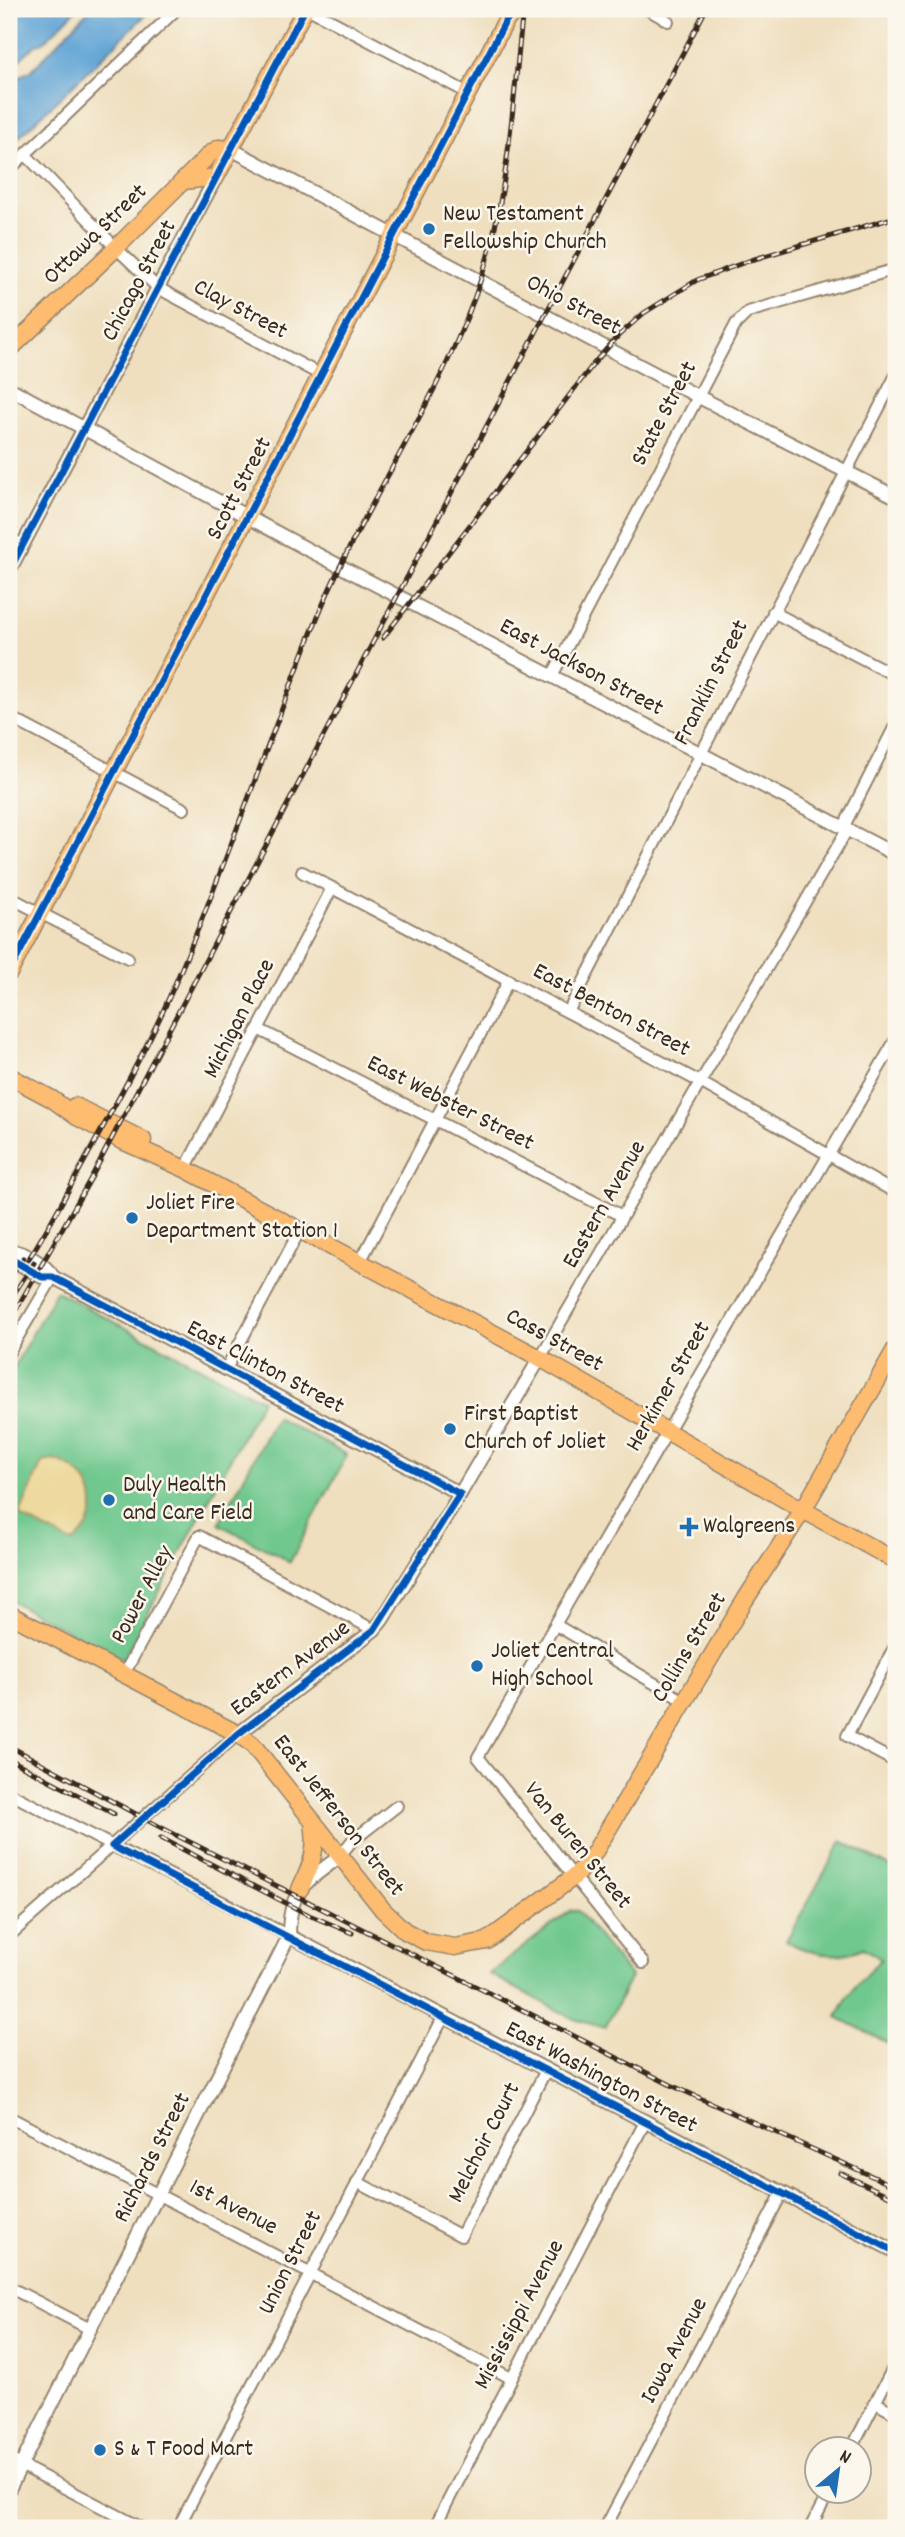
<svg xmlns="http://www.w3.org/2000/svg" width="905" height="2537" font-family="Dekko,sans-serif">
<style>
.green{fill:#6fc88e;stroke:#557956;stroke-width:2}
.sand{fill:#eeda9e;stroke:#94825e;stroke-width:2}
.water{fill:#61a4d5;stroke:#4e677a;stroke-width:2}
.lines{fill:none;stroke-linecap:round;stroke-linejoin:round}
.minor-casing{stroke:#95846e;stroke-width:14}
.tertiary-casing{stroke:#95846e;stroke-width:16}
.primary-casing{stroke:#95846e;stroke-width:19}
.minor{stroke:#fff;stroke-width:10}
.tertiary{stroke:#fff;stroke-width:12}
.primary{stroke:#fdbc70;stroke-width:16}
.rail-casing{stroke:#3b2a1e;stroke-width:5}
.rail{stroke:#fbf7ec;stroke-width:2.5;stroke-dasharray:8;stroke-linecap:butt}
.cycleway-casing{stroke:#fbf7ec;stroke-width:11}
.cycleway{stroke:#0057b8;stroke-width:7}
.poi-dot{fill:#1f6fb2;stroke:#fbf7ec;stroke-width:2.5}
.labels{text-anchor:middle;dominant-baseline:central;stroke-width:5;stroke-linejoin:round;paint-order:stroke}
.poi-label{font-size:24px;fill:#3b2a1e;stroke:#fbf7ec;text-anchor:start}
.street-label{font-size:24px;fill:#3b2a1e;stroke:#fbf7ec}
</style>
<rect width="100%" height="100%" fill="#fbf7ec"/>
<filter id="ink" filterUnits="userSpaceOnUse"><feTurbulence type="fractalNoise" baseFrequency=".0143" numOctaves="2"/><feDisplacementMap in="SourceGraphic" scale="14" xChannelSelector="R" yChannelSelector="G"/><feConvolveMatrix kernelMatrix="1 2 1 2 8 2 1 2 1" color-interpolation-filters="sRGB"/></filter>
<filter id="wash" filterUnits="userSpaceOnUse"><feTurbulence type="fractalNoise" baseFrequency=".00686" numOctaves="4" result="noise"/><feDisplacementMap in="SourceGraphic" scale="28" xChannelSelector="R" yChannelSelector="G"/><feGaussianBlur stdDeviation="1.57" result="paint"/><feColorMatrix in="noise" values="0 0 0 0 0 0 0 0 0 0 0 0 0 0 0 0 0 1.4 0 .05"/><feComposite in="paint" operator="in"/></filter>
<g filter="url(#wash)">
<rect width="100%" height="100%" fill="#efdfbf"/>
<!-- green -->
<g class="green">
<polygon points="56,1291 262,1400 123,1660 9,1600 9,1376"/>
<polygon points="276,1417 347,1455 290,1562 219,1524"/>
<path d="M842,1841L894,1869L896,1867V2047L837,2017C850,1989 861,1980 881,1959L863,1948C837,1960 810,1954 786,1941Z"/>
<polygon points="571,1910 578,1911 631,1977 605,2028 574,2019 489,1974"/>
</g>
<!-- sand -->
<path class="sand" d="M54,1460C95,1471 108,1516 72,1543L21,1517L20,1514L42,1462Z"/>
<!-- water -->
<g class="water">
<polygon points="9,9 77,9 45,41 34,46 15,64 13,71 9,75"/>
<polygon points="90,9 152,9 9,147 9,88 22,75 31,71"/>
</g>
</g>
<g filter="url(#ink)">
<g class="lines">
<defs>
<g id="minor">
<polyline points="309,9 468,93"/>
<polyline points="647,9 668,21"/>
<polyline points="25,154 116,248 158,288 321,375"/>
<polyline points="9,170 177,9"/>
<polyline points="9,538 22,545"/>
<polyline points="773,612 896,676"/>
<polyline points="552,676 736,324 748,312 896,269"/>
<polyline points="9,717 184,809"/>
<polyline points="843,828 896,724"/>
<polyline points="302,872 700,1082 896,1193"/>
<polyline points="9,897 128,958"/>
<polyline points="568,1012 896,375"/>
<polyline points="258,1029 622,1216"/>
<polyline points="185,1169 332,888"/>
<polyline points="360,1262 509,980"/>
<polyline points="9,1352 53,1277"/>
<polyline points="540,1358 847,830"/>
<polyline points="226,1369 300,1230"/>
<polyline points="556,1625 684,1701"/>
<polyline points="896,1644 847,1736 896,1762"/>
<polyline points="124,1674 199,1536 374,1630"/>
<polyline points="9,1793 289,1936"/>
<polyline points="339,1857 351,1842 397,1806"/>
<polyline points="9,1936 238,1734"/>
<polyline points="643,1963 478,1757 896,1039"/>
<polyline points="9,2117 511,2378"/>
<polyline points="357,2182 461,2236 546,2070"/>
<polyline points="9,2287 90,2329"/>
<polyline points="876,2403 896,2414"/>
<polyline points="851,2450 896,2362"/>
<polyline points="9,2459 142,2528"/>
<polyline points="178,2528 443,2018"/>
<polyline points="434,2528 645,2122"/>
<polyline points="605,2528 782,2193"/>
<polyline points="810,2528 829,2492"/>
</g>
<g id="tertiary">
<polyline points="231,149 699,397 896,497"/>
<polyline points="9,388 307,549 896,855"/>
<polyline points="9,571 216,177"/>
<path d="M9,1250C25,1253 45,1263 53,1277"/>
<polyline points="9,1258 42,1277 53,1277 460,1494"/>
<polyline points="238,1734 374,1630 382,1620 460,1494 540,1358"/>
<polyline points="289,1936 896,2252"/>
<path d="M9,2489L289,1936C289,1889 305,1883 339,1857"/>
</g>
<g id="primary">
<polyline points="184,181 216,177 305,9"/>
<polyline points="9,350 116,248 211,153 219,148 231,149"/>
<polyline points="9,973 505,22 516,9"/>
<polyline points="9,1076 52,1099 77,1117 118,1139 185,1169 540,1358 803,1510 896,1561"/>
<polyline points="75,1106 143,1140"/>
<polyline points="9,1614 238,1734 252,1744 383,1910 405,1931 426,1942 455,1947 487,1941 575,1876 591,1858 745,1600 803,1510 896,1348"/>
<path d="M300,1889C311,1866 318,1850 313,1824"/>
</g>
</defs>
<!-- minor casing -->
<use href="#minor" class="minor-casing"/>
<!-- tertiary casing -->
<use href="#tertiary" class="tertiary-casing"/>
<!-- primary casing -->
<use href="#primary" class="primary-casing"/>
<!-- minor -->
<use href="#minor" class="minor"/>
<!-- tertiary -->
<use href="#tertiary" class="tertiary"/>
<!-- primary -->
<use href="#primary" class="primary"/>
<defs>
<g id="rail">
<polyline points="383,638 595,362 618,336 644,313 697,280 751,260 896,217"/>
<path d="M22,1269C45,1235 64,1198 84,1162C111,1112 140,1061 164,1009C220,884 263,753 314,626C358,513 432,413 474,299C509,205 512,107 523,9"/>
<polyline points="9,1279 23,1258"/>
<polyline points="9,1301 34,1263"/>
<polyline points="9,1322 91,1178 706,9"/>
<polyline points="9,1746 162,1828 671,2085 896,2187"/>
<polyline points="9,1759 114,1814"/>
<polyline points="161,1838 309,1915 352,1933"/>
<polyline points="840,2173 896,2199"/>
</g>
</defs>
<!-- rail casing -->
<use href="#rail" class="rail-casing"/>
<!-- rail -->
<use href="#rail" class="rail"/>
<defs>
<g id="cycleway">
<polyline points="9,571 305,9"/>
<polyline points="9,973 505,22 516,9"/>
<polyline points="9,1258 42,1277 53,1277 460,1494 374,1630 238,1734 112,1846 896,2252"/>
</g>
</defs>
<!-- cycleway casing -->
<use href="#cycleway" class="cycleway-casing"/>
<!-- cycleway -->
<use href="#cycleway" class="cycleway"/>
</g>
</g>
<!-- markers -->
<g class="poi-dot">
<circle cx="429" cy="229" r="7"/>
<circle cx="132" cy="1218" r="7"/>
<circle cx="450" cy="1429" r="7"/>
<circle cx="109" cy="1500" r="7"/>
<path d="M685.5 1516.5h7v7h7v7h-7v7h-7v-7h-7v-7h7z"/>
<circle cx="477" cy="1666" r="7"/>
<circle cx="100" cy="2450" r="7"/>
</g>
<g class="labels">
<!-- poi labels -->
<g class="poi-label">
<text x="443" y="215">New Testament<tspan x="443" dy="28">Fellowship Church</tspan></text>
<text x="146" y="1204">Joliet Fire<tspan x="146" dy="28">Department Station 1</tspan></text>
<text x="464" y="1415">First Baptist<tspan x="464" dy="28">Church of Joliet</tspan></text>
<text x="123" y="1486">Duly Health<tspan x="123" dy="28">and Care Field</tspan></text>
<text x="703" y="1527">Walgreens</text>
<text x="491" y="1652">Joliet Central<tspan x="491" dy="28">High School</tspan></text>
<text x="114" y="2450">S &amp; T Food Mart</text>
</g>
<!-- street labels -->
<g class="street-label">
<text transform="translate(96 235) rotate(-44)">Ottawa Street</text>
<text transform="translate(140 281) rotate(-62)">Chicago Street</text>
<text transform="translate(573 306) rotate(28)">Ohio Street</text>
<text transform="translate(240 310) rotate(28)">Clay Street</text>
<text transform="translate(665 414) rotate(-62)">State Street</text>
<text transform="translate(240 489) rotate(-62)">Scott Street</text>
<text transform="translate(581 668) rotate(28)">East Jackson Street</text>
<text transform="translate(712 683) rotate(-63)">Franklin Street</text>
<text transform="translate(611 1011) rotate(28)">East Benton Street</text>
<text transform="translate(240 1019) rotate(-63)">Michigan Place</text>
<text transform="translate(450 1104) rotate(27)">East Webster Street</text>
<text transform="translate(605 1205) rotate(-60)">Eastern Avenue</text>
<text transform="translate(554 1341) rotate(29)">Cass Street</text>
<text transform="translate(265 1368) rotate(28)">East Clinton Street</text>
<text transform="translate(669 1387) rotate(-60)">Herkimer Street</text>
<text transform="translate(143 1595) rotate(-62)">Power Alley</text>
<text transform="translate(690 1648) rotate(-59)">Collins Street</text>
<text transform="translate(291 1669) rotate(-37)">Eastern Avenue</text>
<text transform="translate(338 1816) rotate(52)">East Jefferson Street</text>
<text transform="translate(577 1846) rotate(51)">Van Buren Street</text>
<text transform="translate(601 2078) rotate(28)">East Washington Street</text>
<text transform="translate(485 2143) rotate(-63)">Melchoir Court</text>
<text transform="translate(153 2158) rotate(-63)">Richards Street</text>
<text transform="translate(233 2208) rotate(27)">1st Avenue</text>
<text transform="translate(291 2263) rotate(-63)">Union Street</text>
<text transform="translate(520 2315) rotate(-62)">Mississippi Avenue</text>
<text transform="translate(675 2351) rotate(-62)">Iowa Avenue</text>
</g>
</g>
<!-- margin -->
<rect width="905" height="2537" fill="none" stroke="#fbf7ec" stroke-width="35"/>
<!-- north arrow -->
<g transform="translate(838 2470) rotate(29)"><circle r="33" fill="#fbf7ec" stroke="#aea59a" stroke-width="2"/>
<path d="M0-5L12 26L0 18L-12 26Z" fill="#1f6fb2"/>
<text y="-10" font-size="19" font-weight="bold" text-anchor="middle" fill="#3b2a1e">N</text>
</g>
</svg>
